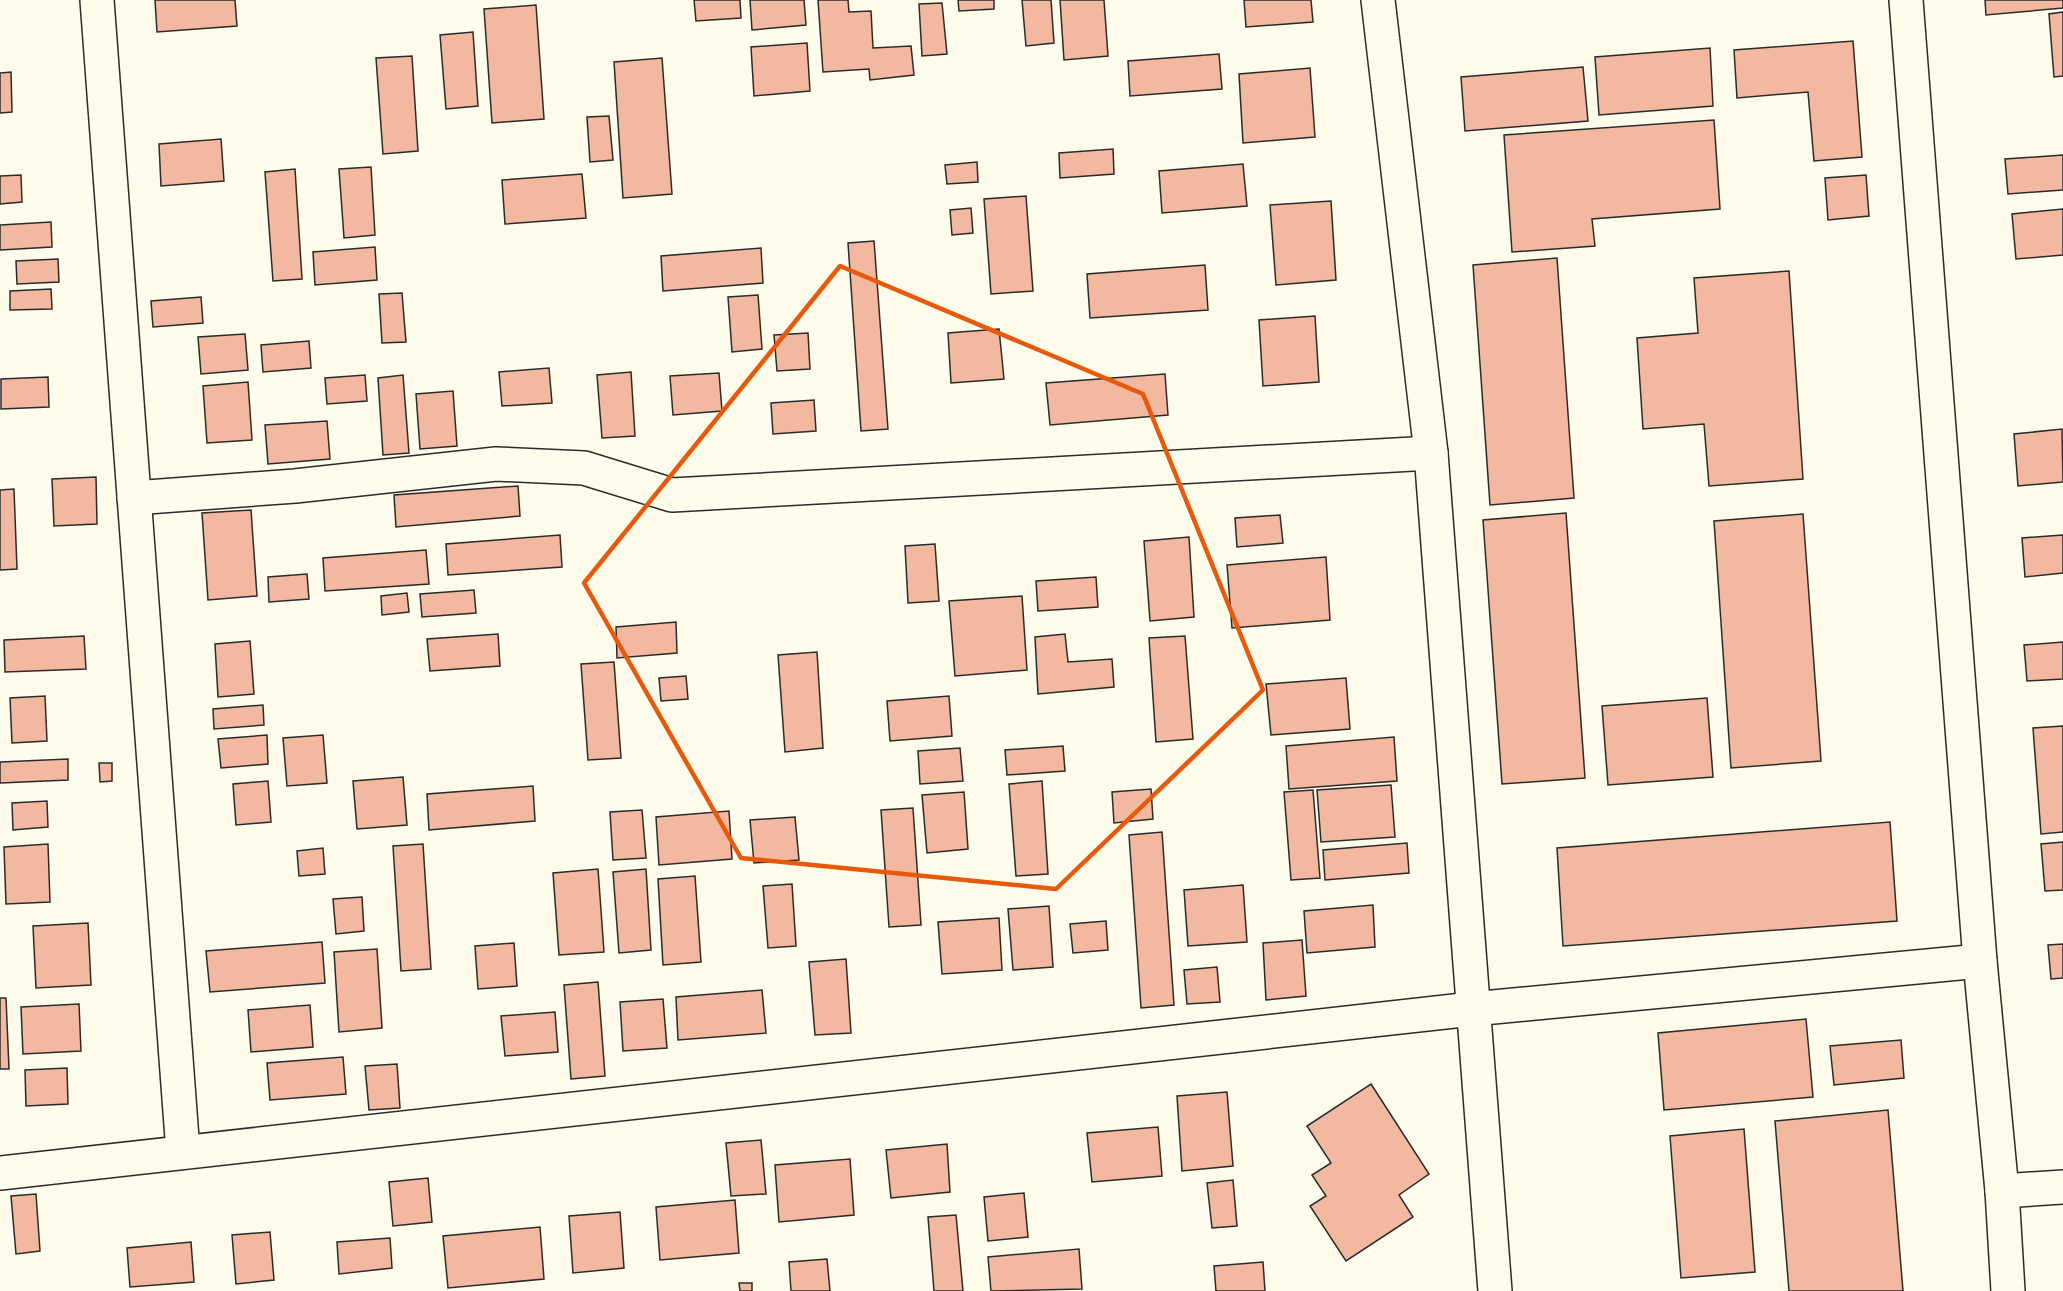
<svg xmlns="http://www.w3.org/2000/svg" width="2063" height="1291" font-family="'Asap Condensed',sans-serif">
<style>
.building{fill:#f2b8a0;stroke:#2b2b2b;stroke-width:1.5}
.lines{fill:none;stroke-linecap:round;stroke-linejoin:round}
.minor-casing{stroke:#2b2b2b;stroke-width:36}
.minor{stroke:#fdfbea;stroke-width:33}
.marked{fill:none;stroke:#e8590c;stroke-width:4.5;stroke-linejoin:round}
</style>
<rect width="100%" height="100%" fill="#fdfbea"/>
<!-- building -->
<g class="building">
<polygon points="155,0 235,0 237,26 157,32"/>
<polygon points="694,0 740,0 741,18 696,21"/>
<polygon points="750,0 804,0 806,25 752,30"/>
<polygon points="818,0 848,0 849,12 871,11 873,48 911,46 914,75 870,80 869,69 823,72"/>
<polygon points="958,0 994,0 994,9 959,11"/>
<polygon points="1022,0 1051,0 1054,43 1026,46"/>
<polygon points="1060,0 1104,0 1108,56 1064,60"/>
<polygon points="1244,0 1311,0 1313,22 1246,27"/>
<polygon points="1985,0 2063,0 2063,8 1986,15"/>
<polygon points="942,3 947,54 922,56 919,4"/>
<polygon points="536,5 544,119 492,123 484,9"/>
<polygon points="2063,12 2063,76 2054,77 2049,14"/>
<polygon points="473,32 478,106 446,109 440,35"/>
<polygon points="1853,41 1862,157 1814,161 1808,92 1737,98 1734,50"/>
<polygon points="807,43 810,91 754,96 751,47"/>
<polygon points="1710,48 1713,106 1599,115 1595,57"/>
<polygon points="1219,54 1222,89 1130,96 1128,61"/>
<polygon points="412,56 418,151 383,154 376,58"/>
<polygon points="662,58 672,194 623,198 614,62"/>
<polygon points="1583,67 1588,121 1465,131 1461,77"/>
<polygon points="1310,68 1315,137 1243,143 1239,74"/>
<polygon points="11,72 12,112 0,113 0,73"/>
<polygon points="609,116 613,160 590,162 587,117"/>
<polygon points="1714,120 1720,209 1592,219 1595,246 1512,252 1504,135"/>
<polygon points="221,139 224,181 161,186 159,144"/>
<polygon points="1113,149 1114,174 1060,178 1059,153"/>
<polygon points="2063,155 2063,190 2008,194 2005,159"/>
<polygon points="977,162 978,182 947,184 945,165"/>
<polygon points="1243,164 1247,206 1162,213 1159,171"/>
<polygon points="371,167 375,235 344,238 339,169"/>
<polygon points="295,169 302,279 273,281 265,172"/>
<polygon points="582,174 586,218 505,224 502,180"/>
<polygon points="21,175 22,202 0,204 0,176"/>
<polygon points="1866,175 1869,216 1828,220 1825,178"/>
<polygon points="1026,196 1033,291 991,294 984,199"/>
<polygon points="1331,201 1336,280 1276,285 1270,205"/>
<polygon points="971,208 973,233 952,235 950,210"/>
<polygon points="2063,209 2063,255 2016,259 2012,214"/>
<polygon points="51,222 52,247 0,250 0,225"/>
<polygon points="874,241 888,429 861,431 848,243"/>
<polygon points="375,247 377,280 315,285 313,252"/>
<polygon points="761,248 763,283 663,291 661,256"/>
<polygon points="1557,258 1574,498 1490,505 1473,265"/>
<polygon points="58,259 59,282 17,284 16,261"/>
<polygon points="1205,265 1208,310 1090,318 1087,274"/>
<polygon points="1789,271 1803,479 1709,486 1704,424 1643,429 1637,338 1698,333 1694,278"/>
<polygon points="51,289 52,309 10,310 10,291"/>
<polygon points="402,293 406,342 382,343 379,294"/>
<polygon points="758,295 762,349 732,352 728,297"/>
<polygon points="201,297 203,323 153,327 151,301"/>
<polygon points="1315,316 1319,382 1263,386 1259,320"/>
<polygon points="999,329 1004,379 951,383 948,333"/>
<polygon points="808,333 810,369 777,371 774,335"/>
<polygon points="245,334 248,370 201,374 198,337"/>
<polygon points="309,341 311,368 263,372 261,345"/>
<polygon points="549,368 552,403 502,406 499,372"/>
<polygon points="631,372 635,436 602,438 597,375"/>
<polygon points="719,373 722,411 673,415 670,376"/>
<polygon points="1165,374 1168,415 1050,425 1046,383"/>
<polygon points="365,375 367,401 327,404 325,378"/>
<polygon points="403,375 409,453 383,455 378,378"/>
<polygon points="48,377 49,407 1,409 1,379"/>
<polygon points="248,382 252,440 207,443 203,386"/>
<polygon points="453,391 457,446 420,449 416,394"/>
<polygon points="814,400 816,431 773,434 771,403"/>
<polygon points="327,421 330,459 268,464 265,425"/>
<polygon points="2062,429 2063,482 2018,486 2014,434"/>
<polygon points="96,477 97,524 54,526 52,479"/>
<polygon points="518,486 520,516 396,527 394,495"/>
<polygon points="14,489 17,569 0,570 0,490"/>
<polygon points="251,510 257,596 208,600 202,513"/>
<polygon points="1566,513 1585,778 1502,784 1483,520"/>
<polygon points="1803,514 1821,761 1731,768 1714,521"/>
<polygon points="1280,515 1283,543 1237,547 1235,518"/>
<polygon points="560,535 562,567 448,575 446,544"/>
<polygon points="2063,535 2063,573 2025,577 2022,538"/>
<polygon points="1189,537 1194,617 1150,621 1144,541"/>
<polygon points="935,544 939,601 908,603 905,546"/>
<polygon points="426,550 429,584 325,591 323,558"/>
<polygon points="1326,557 1330,620 1232,628 1227,565"/>
<polygon points="307,574 309,599 269,602 268,577"/>
<polygon points="1096,577 1098,607 1038,611 1036,581"/>
<polygon points="474,590 476,613 422,617 420,594"/>
<polygon points="407,593 409,612 382,615 381,596"/>
<polygon points="1022,596 1027,670 955,676 949,601"/>
<polygon points="676,622 677,653 617,658 616,627"/>
<polygon points="498,634 500,666 430,671 427,639"/>
<polygon points="1065,634 1068,662 1112,659 1114,687 1038,694 1035,637"/>
<polygon points="84,636 86,669 5,672 4,640"/>
<polygon points="1185,636 1193,739 1156,742 1149,638"/>
<polygon points="250,641 254,694 218,697 215,644"/>
<polygon points="2063,642 2063,679 2027,681 2024,645"/>
<polygon points="817,652 823,748 785,752 778,655"/>
<polygon points="614,662 621,758 588,760 581,664"/>
<polygon points="686,676 688,699 661,701 659,678"/>
<polygon points="1346,678 1350,729 1271,735 1266,684"/>
<polygon points="45,696 47,741 12,743 10,698"/>
<polygon points="949,696 952,736 890,741 887,701"/>
<polygon points="1707,698 1713,777 1608,785 1602,706"/>
<polygon points="263,705 264,725 214,729 213,709"/>
<polygon points="2063,726 2063,832 2041,834 2033,728"/>
<polygon points="267,735 268,764 221,768 218,739"/>
<polygon points="323,735 327,783 287,786 283,738"/>
<polygon points="1394,737 1397,781 1289,789 1286,746"/>
<polygon points="1063,746 1065,771 1007,775 1005,750"/>
<polygon points="960,748 963,781 920,784 918,751"/>
<polygon points="68,759 68,780 0,783 0,762"/>
<polygon points="99,763 112,763 112,781 100,782"/>
<polygon points="403,777 407,825 357,829 353,781"/>
<polygon points="268,781 271,822 236,825 233,784"/>
<polygon points="1042,781 1048,874 1016,876 1009,784"/>
<polygon points="1391,785 1395,837 1321,842 1317,790"/>
<polygon points="533,786 535,821 429,830 427,794"/>
<polygon points="1151,789 1153,819 1114,823 1112,792"/>
<polygon points="1313,790 1320,878 1291,880 1284,792"/>
<polygon points="964,792 968,849 927,853 922,795"/>
<polygon points="47,801 48,827 13,830 12,803"/>
<polygon points="913,808 921,925 889,927 881,810"/>
<polygon points="642,810 646,858 613,860 610,812"/>
<polygon points="729,811 732,859 659,865 656,817"/>
<polygon points="795,817 799,860 754,863 750,820"/>
<polygon points="1890,822 1897,921 1563,946 1557,848"/>
<polygon points="1162,832 1174,1005 1141,1008 1129,835"/>
<polygon points="2063,842 2063,890 2045,891 2041,844"/>
<polygon points="1407,843 1409,873 1325,880 1323,850"/>
<polygon points="48,844 50,902 6,904 4,847"/>
<polygon points="423,844 431,969 401,971 393,846"/>
<polygon points="323,848 325,874 299,876 297,851"/>
<polygon points="598,869 604,952 559,955 553,873"/>
<polygon points="646,869 651,950 619,953 613,872"/>
<polygon points="695,876 701,962 663,965 658,879"/>
<polygon points="792,884 796,946 768,948 763,886"/>
<polygon points="1243,885 1247,942 1188,946 1184,890"/>
<polygon points="362,897 364,931 336,934 333,899"/>
<polygon points="1373,905 1375,947 1307,953 1304,911"/>
<polygon points="1049,906 1053,967 1013,970 1008,909"/>
<polygon points="999,918 1002,970 942,974 938,922"/>
<polygon points="1106,921 1108,950 1073,953 1070,924"/>
<polygon points="88,923 91,985 36,988 33,926"/>
<polygon points="1302,940 1306,996 1266,1000 1263,943"/>
<polygon points="322,942 325,983 210,992 206,951"/>
<polygon points="514,943 517,986 478,989 475,946"/>
<polygon points="2063,944 2063,978 2051,979 2048,945"/>
<polygon points="377,949 382,1028 339,1032 334,952"/>
<polygon points="846,959 851,1033 815,1035 809,962"/>
<polygon points="1217,967 1220,1002 1187,1004 1184,970"/>
<polygon points="598,982 605,1076 571,1079 564,985"/>
<polygon points="762,990 766,1033 678,1040 676,997"/>
<polygon points="0,998 6,998 9,1069 0,1069"/>
<polygon points="663,999 667,1048 623,1051 620,1002"/>
<polygon points="79,1004 81,1051 23,1054 21,1007"/>
<polygon points="310,1005 313,1047 251,1052 248,1010"/>
<polygon points="555,1012 558,1052 505,1056 501,1016"/>
<polygon points="1806,1019 1813,1097 1664,1110 1658,1033"/>
<polygon points="1901,1040 1904,1078 1834,1085 1830,1046"/>
<polygon points="343,1057 346,1094 270,1100 267,1063"/>
<polygon points="397,1064 400,1108 369,1110 365,1066"/>
<polygon points="67,1068 68,1104 26,1106 25,1070"/>
<polygon points="1371,1084 1429,1174 1399,1195 1413,1217 1346,1261 1310,1206 1326,1196 1312,1175 1331,1163 1307,1126"/>
<polygon points="1227,1092 1233,1166 1182,1171 1177,1096"/>
<polygon points="1888,1110 1903,1291 1789,1291 1775,1121"/>
<polygon points="1158,1127 1162,1176 1092,1182 1087,1133"/>
<polygon points="1744,1129 1755,1272 1681,1278 1670,1136"/>
<polygon points="761,1140 766,1194 731,1196 726,1143"/>
<polygon points="947,1144 950,1192 891,1198 886,1150"/>
<polygon points="850,1159 854,1215 779,1222 775,1165"/>
<polygon points="428,1178 432,1222 393,1226 389,1182"/>
<polygon points="1233,1180 1237,1226 1212,1228 1207,1183"/>
<polygon points="1024,1193 1028,1237 988,1241 984,1197"/>
<polygon points="36,1194 40,1251 16,1254 11,1196"/>
<polygon points="735,1200 739,1253 660,1260 656,1207"/>
<polygon points="620,1212 624,1268 573,1273 569,1216"/>
<polygon points="956,1215 963,1291 934,1291 928,1217"/>
<polygon points="540,1227 544,1279 448,1288 443,1236"/>
<polygon points="270,1232 274,1280 236,1284 232,1235"/>
<polygon points="390,1238 392,1268 339,1274 337,1242"/>
<polygon points="191,1242 194,1282 130,1287 127,1248"/>
<polygon points="1079,1249 1082,1289 991,1291 988,1257"/>
<polygon points="827,1259 830,1291 791,1291 789,1262"/>
<polygon points="1263,1262 1265,1291 1216,1291 1214,1266"/>
<polygon points="739,1283 752,1283 752,1291 740,1291"/>
</g>
<g class="lines">
<defs>
<g id="minor">
<polyline points="97,0 183,1152"/>
<polyline points="1378,0 1431,453 1495,1291"/>
<polyline points="1906,0 1980,961 2002,1191 2008,1291"/>
<polyline points="134,498 295,486 496,464 584,468 672,495 1431,453"/>
<polyline points="0,1173 1472,1009 1980,961"/>
<polyline points="2002,1191 2063,1187"/>
</g>
</defs>
<!-- minor casing -->
<use href="#minor" class="minor-casing"/>
<!-- minor -->
<use href="#minor" class="minor"/>
</g>
<!-- marked area -->
<path class="marked" d="M840,266L1143,394L1263,690L1056,889L741,858L584,583Z"/>
</svg>
